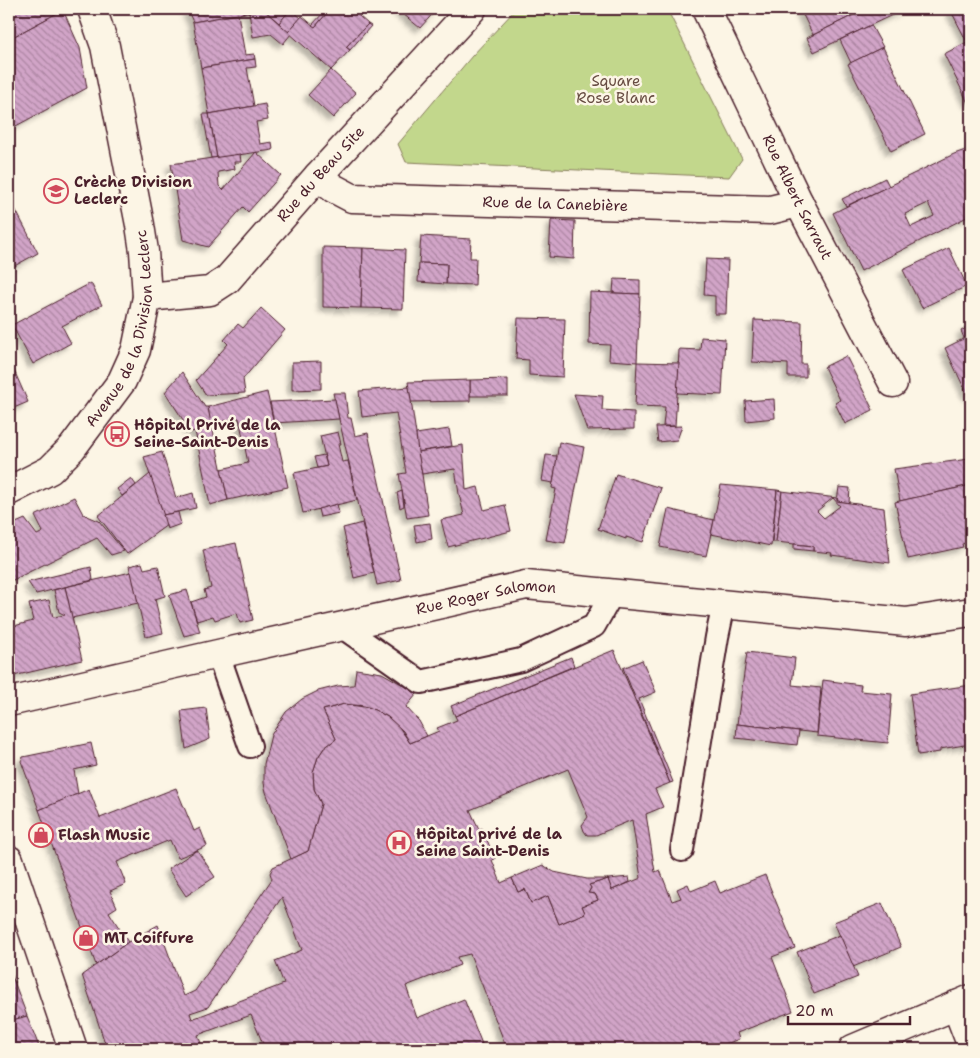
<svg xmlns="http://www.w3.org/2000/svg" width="980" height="1058" font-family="'Shantell Sans',sans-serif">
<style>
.green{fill:#c2d78c;stroke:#867b5c}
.building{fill:url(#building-back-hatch);stroke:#4a1f2b;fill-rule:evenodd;filter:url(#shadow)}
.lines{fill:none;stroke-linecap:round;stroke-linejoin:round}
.lane-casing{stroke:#4a1f2b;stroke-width:26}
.street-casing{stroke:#4a1f2b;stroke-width:31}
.secondary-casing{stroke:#4a1f2b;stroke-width:31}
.lane{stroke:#fcf5e5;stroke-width:22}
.street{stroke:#fcf5e5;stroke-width:28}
.secondary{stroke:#fcf5e5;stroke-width:28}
.labels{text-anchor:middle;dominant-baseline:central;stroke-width:5;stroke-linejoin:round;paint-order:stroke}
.park-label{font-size:15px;fill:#684d43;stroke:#fcf5e5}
.street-label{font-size:15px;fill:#4a1f2b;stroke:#fcf5e5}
.poi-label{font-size:15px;font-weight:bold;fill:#4a1f2b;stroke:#fcf5e5;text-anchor:start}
</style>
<defs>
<pattern id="building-back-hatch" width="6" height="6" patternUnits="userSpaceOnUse" patternTransform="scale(1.25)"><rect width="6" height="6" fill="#d1a4c7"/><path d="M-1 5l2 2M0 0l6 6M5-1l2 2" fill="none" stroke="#ac85a2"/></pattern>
<filter id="shadow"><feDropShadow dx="-4.5" dy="4.5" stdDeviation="2.5" flood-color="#0004"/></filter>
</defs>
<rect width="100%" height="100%" fill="#fcf5e5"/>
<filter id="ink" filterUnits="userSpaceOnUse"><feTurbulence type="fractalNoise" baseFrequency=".02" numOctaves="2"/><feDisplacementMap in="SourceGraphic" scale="10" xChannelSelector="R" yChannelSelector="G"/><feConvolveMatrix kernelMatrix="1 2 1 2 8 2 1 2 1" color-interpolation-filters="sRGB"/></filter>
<g filter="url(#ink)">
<!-- green -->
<polygon class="green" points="516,9 667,9 742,159 729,177 406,162 398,144 472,56"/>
<!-- building -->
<g class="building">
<polygon points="9,9 63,9 63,10 9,39"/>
<polygon points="187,9 244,9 245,12 240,14 193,22"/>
<polygon points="251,9 291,9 279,23 264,10 240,14"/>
<polygon points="291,9 301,18 288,32 279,23"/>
<polygon points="327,9 351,9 368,24 346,47 350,50 331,70 288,32 302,16 315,27 326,14 324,12"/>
<polygon points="397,9 437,9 420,28"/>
<polygon points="800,9 866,9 813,35"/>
<polygon points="866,9 905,9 814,52 807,38"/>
<polygon points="950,9 971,9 971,102 968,103 944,54 967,42"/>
<polygon points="63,10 80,48 87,88 14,127 9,118 9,39"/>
<polygon points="264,10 291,34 283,44 271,34 253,37 249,13"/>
<polygon points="324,12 326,14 315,27 312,25"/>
<polygon points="238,14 245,55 254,54 255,59 201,68 193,22"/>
<polygon points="368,24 371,26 350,50 346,47"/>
<polygon points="871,25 883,47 851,63 840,40"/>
<polygon points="883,47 925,134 891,151 848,64"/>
<polygon points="255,59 256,67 247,68 254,106 209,114 201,68"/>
<polygon points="331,70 356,93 333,118 308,95"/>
<polygon points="265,104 268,120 256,122 260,144 272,142 273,150 217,158 209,114"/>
<polygon points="203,114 209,114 217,158 211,158"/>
<path d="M971,148V215L861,271L833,213L954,154ZM928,203L934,216L911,227L905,214Z"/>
<polygon points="256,152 281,175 248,212 243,207 208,247 183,240 171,164 240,154 241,162 234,162 235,169 218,172 219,186 223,190"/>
<polygon points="885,178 889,186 846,206 842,199"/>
<polygon points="9,197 38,253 9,269"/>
<polygon points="551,220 575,221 574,259 549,257"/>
<polygon points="421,236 471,239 470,258 476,258 475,285 446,284 447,264 419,263"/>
<polygon points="323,247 363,248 361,308 323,307"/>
<polygon points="363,248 405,250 403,309 361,308"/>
<polygon points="949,248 967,286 922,308 903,270"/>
<polygon points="706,259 728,260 726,314 715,314 715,296 704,295"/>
<polygon points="419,263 447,264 446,284 418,282"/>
<polygon points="614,279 640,280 640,294 613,293"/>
<polygon points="91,283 102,305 62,326 71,343 33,364 12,325"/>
<polygon points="590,292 640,294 637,362 609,360 610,345 589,344"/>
<polygon points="261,308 285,330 243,379 245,393 206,395 196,380 228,344 224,340 238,324 243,328"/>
<polygon points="518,318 565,319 563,377 529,375 529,360 516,359"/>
<polygon points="754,320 802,322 801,364 806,364 806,377 788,377 788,364 752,362"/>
<polygon points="971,325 971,335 964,338 961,331"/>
<polygon points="971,335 971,395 968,396 945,348"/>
<polygon points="701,337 725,339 722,395 677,393 679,349 700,350"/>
<polygon points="846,356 873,410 845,424 835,403 840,400 824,367"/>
<polygon points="9,359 28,402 9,410"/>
<polygon points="321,361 321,389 292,390 292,362"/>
<polygon points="637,362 679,363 675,426 663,426 665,407 635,406"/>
<polygon points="182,372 205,407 208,407 228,500 210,505 195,431 191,432 165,392"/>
<polygon points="508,379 508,396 470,396 470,380"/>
<polygon points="470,380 470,401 411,402 408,382"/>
<polygon points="409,387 428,515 407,518 399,474 406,473 396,413 362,417 359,391"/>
<polygon points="267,392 288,487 228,500 221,469 248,463 239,418 211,424 208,407"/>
<polygon points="333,393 345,393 348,418 351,418 355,436 368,433 401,580 377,585"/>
<polygon points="574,394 603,396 602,410 634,412 634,429 587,430"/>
<polygon points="335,399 339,419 274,423 270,402"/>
<polygon points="774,399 775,418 746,421 745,401"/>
<polygon points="682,426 677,440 658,442 656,427"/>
<polygon points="449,429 452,446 418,452 416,434"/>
<polygon points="338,432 341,444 338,444 342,462 348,461 357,500 303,513 294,473 327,466 320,436"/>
<polygon points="559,442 584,447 565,543 546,540 556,489 552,488"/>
<polygon points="463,445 466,490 478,487 484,510 505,505 511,531 448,547 441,520 464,515 459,494 455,469 422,474 418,452"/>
<polygon points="162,452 176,498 193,493 196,508 163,515 144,457"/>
<polygon points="324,455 327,466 317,468 314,457"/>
<polygon points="546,455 557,456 553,483 542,481"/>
<polygon points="969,459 971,485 900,501 894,469"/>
<polygon points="150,474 167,525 127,554 98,516"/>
<polygon points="616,474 661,488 643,542 626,537 626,539 598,529"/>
<polygon points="131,478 136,485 122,496 117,489"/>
<polygon points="721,485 777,490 771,546 711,534"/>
<polygon points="971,485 971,542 962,544 963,547 908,559 895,502"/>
<polygon points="839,487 850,488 849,503 837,501"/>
<polygon points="777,490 782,491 776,542 772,542"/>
<polygon points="402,491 404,506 400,508 397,493"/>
<path d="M782,491L837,498V501L884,508L890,563L831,555L832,553L813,551V546L776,542ZM833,498L840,506L824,518L817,511Z"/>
<polygon points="74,497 83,514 99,521 124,551 111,555 97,538 9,582 9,526 25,519 37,535 43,532 35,516"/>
<polygon points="337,504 339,513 320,517 318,509"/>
<polygon points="668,509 714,520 706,556 660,547"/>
<polygon points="178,512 181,524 167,529 163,515"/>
<polygon points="362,523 374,573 354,578 343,528"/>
<polygon points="430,523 432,539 417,542 414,525"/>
<polygon points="236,543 253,620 240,623 237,613 215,620 213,616 197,621 191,602 206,597 204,590 211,588 203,550"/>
<polygon points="794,544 813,546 813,551 794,549"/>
<polygon points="142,563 144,569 158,566 165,596 155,599 163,633 146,637 129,566"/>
<polygon points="91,567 93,580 36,594 28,582"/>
<polygon points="131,572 138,603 72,618 65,587"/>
<polygon points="65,587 82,660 9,677 9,624 10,627 33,621 29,604 49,600 53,617 65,615 59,612 54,590"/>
<polygon points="187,590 200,632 184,636 169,595"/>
<path d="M614,650L670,783L655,789L663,807L646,814L655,872L660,870L672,901L681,898L677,889L688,884L691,891L715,881L720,893L765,875L795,948L772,957L793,1011L737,1033L739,1039L713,1049H507L470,954L457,957L460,965L406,986L417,1018L464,999L484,1049H265L251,1015L198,1035L203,1049H107L82,975L128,942L158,925L184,996L195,991L272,879L270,873L273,867L308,851L321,804L314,789L313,772L318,757L324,748L336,739L323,710L344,704L371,708L388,717L397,724L410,743L439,731L437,728L457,720L455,716ZM568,769L588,817L582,825L584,831L587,835H596L632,820L641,878L612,890L608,879L589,885L591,888L588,893L595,894L598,900L582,906L585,913L559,924L548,896L531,903L525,889L518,892L512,878L501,883L492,860L495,859L482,828L479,829L470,810ZM282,897L302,950L275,961L284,984L192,1019L190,1013L208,1007Z"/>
<polygon points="747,652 795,658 792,685 821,688 817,733 737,724"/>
<polygon points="571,657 574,666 455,716 451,706"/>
<polygon points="642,660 656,692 639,699 673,782 670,783 623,668"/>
<polygon points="356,669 382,673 412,690 417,694 406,707 419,721 427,736 410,743 403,731 388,717 371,708 364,706 344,704 323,710 336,739 324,748 318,757 313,772 314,789 321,804 308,851 291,859 266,792 264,783 264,764 271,735 286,712 302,699 318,691 338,686 354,685"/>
<polygon points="823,680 861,685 860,691 892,694 888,743 817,736"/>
<polygon points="971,685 971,744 940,749 940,752 918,755 910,694"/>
<polygon points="206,708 210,739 186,749 181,711"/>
<polygon points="737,724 799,731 797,745 736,738"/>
<polygon points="91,743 96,765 74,770 78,794 39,810 21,761 23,757"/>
<polygon points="176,788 194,831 200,828 207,846 178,858 170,840 117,862 126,884 110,891 117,907 109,912 128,942 96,965 39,810 89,789 100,818"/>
<polygon points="197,850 215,877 186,896 168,869"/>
<polygon points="543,865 554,872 587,879 608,879 589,885 591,888 588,893 595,894 598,900 582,906 585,913 559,924 548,896 531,903 525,889 518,892 512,878"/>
<polygon points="629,877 630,882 612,890 608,879"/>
<polygon points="882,903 901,947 853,967 834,922"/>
<polygon points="840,935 858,977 814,994 797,952"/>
<polygon points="9,968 27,1016 9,1021"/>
<polygon points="27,1016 40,1049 9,1049 9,1021"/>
</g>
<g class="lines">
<defs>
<g id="lane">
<polyline points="341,626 421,682 521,660 594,626 612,594"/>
<polyline points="218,654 250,746"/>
<polyline points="682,850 717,637 724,604"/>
</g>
<g id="street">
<path id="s1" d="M706,9L799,203L893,383"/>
<path id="s2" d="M318,176L333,188L352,198L770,210L799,203"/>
<path id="s3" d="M147,297L210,291L227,280L318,176L472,9"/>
<path id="s4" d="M9,702L218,654L526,585L906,622L971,612"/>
<polyline points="956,1005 971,1044"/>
<polyline points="853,1049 971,999"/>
</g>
<g id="secondary">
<path id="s5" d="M9,491L50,470L72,448L122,381L136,350L147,297L144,251L140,225L105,46L92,9"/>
<polyline points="9,860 73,1049"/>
</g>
</defs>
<!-- lane casing -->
<use href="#lane" class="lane-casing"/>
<!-- street casing -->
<use href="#street" class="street-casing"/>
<!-- secondary casing -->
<use href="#secondary" class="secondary-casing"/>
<!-- lane -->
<use href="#lane" class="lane"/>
<!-- street -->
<use href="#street" class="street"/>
<!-- secondary -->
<use href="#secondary" class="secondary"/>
</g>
</g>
<!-- icons -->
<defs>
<symbol id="school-ring" viewBox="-11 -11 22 22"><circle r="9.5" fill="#fcf5e5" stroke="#d1495b" stroke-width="1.5"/><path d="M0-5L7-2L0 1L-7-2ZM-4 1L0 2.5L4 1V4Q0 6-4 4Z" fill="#d1495b"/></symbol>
<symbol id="bus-ring" viewBox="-11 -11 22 22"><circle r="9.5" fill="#fcf5e5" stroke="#d1495b" stroke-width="1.5"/><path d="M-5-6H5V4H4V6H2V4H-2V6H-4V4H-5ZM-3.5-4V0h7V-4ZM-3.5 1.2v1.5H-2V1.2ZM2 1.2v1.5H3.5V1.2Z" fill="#d1495b"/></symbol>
<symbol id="shop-ring" viewBox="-11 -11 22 22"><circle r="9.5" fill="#fcf5e5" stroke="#d1495b" stroke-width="1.5"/><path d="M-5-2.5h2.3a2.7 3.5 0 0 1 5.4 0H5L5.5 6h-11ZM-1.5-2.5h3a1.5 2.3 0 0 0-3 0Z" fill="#d1495b"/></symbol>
<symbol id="hospital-ring" viewBox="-11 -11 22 22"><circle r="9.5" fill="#fcf5e5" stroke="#d1495b" stroke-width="1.5"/><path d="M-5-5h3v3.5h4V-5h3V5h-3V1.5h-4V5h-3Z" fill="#d1495b"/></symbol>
</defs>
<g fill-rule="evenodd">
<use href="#school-ring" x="42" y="177" width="28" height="28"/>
<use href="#bus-ring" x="103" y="420" width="28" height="28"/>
<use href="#shop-ring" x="27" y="821" width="28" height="28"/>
<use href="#hospital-ring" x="385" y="829" width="28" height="28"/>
<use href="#shop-ring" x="72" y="924" width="28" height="28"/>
</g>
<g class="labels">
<!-- park labels -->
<g class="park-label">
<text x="616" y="81">Square<tspan x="616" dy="17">Rose Blanc</tspan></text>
</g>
<!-- street labels -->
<g class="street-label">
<text stroke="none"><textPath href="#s3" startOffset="225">Rue du Beau Site</textPath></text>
<text stroke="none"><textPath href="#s1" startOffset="209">Rue Albert Sarraut</textPath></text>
<text stroke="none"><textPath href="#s2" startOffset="244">Rue de la Canebière</textPath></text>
<text stroke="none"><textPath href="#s5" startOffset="211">Avenue de la Division Leclerc</textPath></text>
<text stroke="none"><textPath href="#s4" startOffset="489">Rue Roger Salomon</textPath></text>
</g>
<!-- poi labels -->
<g class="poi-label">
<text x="74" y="182">Crèche Division<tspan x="74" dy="17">Leclerc</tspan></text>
<text x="134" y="425">Hôpital Privé de la<tspan x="134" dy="17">Seine-Saint-Denis</tspan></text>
<text x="416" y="834">Hôpital privé de la<tspan x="416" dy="17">Seine Saint-Denis</tspan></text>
<text x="58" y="835">Flash Music</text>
<text x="104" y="938">MT Coiffure</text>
</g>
</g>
<!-- margin -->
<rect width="980" height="1058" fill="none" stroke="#fcf5e5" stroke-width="30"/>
<rect x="15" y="15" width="950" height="1028" fill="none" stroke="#4a1f2b" stroke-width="2" filter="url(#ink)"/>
<!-- scale -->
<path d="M788 1016v8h122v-8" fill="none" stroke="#4a1f2b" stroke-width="2.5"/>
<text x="795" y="1016" font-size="15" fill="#4a1f2b" stroke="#fcf5e5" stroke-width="4" paint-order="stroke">20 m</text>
</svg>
